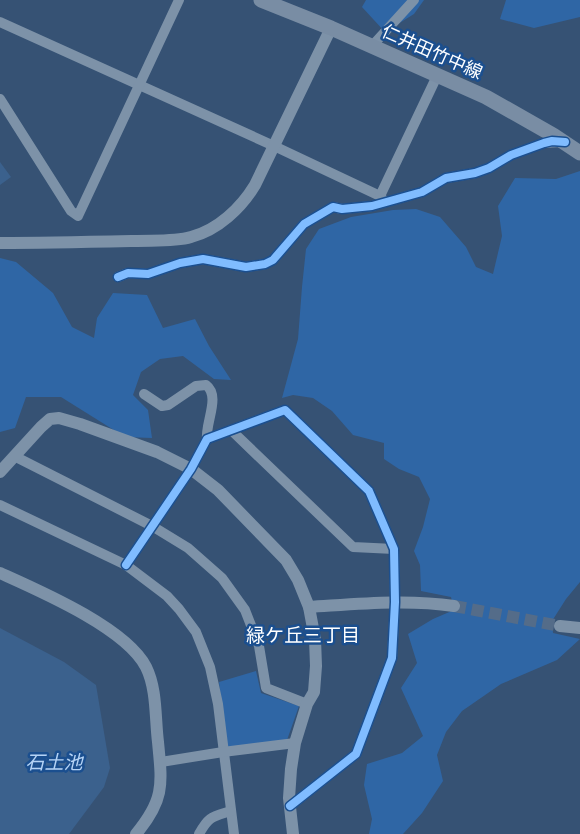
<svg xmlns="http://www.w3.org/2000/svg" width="580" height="834" font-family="Montserrat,'Noto Sans JP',sans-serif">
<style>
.green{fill:#2f66a5}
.water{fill:#3b618d}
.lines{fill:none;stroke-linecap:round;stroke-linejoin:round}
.tertiary-tunnel{stroke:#546c89;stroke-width:12;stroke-dasharray:12 6;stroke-linecap:butt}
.minor{stroke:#7d92a8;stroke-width:10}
.tertiary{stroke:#7d92a8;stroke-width:12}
.secondary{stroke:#798da4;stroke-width:15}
.cycleway-casing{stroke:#1b4f8f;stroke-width:11}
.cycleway{stroke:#80bcff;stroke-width:8}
.labels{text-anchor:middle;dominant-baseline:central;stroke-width:5;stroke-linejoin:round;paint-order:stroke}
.street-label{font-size:18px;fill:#fff;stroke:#1b4f8f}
.neighbourhood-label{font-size:19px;fill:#fff;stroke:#1b4f8f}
.water-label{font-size:19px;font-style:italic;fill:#b5d3f5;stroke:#1b4f8f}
</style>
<rect width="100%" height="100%" fill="#365274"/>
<!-- green -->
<g class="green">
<polygon points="366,0 424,0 414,14 385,32 362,7"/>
<polygon points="506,0 580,0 580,17 534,28 500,19"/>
<polygon points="580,171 580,582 566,599 552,621 553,633 580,639 557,660 501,684 462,711 446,732 437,755 443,781 422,813 403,834 369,834 372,819 364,785 367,764 402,753 423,736 401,688 417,663 408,634 433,619 454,610 451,597 421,591 420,565 414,551 423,527 430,499 419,477 399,469 384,459 384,443 353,435 332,411 313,398 293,395 282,398 298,339 302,287 306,249 319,229 351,217 393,210 416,209 440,217 466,247 476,267 493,274 502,236 498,206 515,178 556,179"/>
<polygon points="0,258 16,262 53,293 72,327 94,338 97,318 113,293 147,295 163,328 195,319 209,346 231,380 214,379 183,356 160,359 141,372 133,395 148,410 152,438 125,437 61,397 26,397 15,428 0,432"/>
<polygon points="256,671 261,693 299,706 287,740 226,748 219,682"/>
</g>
<!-- water -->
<g class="water">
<polygon points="0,162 11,177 0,185"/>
<polygon points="0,628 64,662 96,685 110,768 104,787 69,834 0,834"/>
</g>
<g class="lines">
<!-- tertiary-tunnel -->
<polyline class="tertiary-tunnel" points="454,606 560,626"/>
<!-- minor -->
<g class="minor">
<polyline points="0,22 274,146 380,196 385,202"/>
<polyline points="372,46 414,0"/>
<polyline points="0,99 71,211 78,216 179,0"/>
<polyline points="380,196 437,76"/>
<polyline points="118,277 128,273 148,274 180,263 203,259 246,267 265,264 273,260 304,224 333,207 342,209 372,206 422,192 446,178 475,173 489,168 511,155 544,143 561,142"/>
<path d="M144,394L162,406L168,405L196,386L206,385C221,396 205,423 207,439"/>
<polyline points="231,430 353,547 394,549"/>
<polyline points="14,456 152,526 188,548 222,578 245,610 259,646 266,688 307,704"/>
<polyline points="0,505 126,565 167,596 179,609 196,632 210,667 218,704 234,834"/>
<polyline points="126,565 191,469 207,439 285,410 369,491 394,549 395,602 392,658 356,754 290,806"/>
<polyline points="161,762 223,752 295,743"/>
<path d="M199,834C209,816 212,817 231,811"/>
</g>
<!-- tertiary -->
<g class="tertiary">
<path d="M0,243C45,243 89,242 134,241C152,240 174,242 191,237C218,230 241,208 255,185L331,28"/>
<polyline points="0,472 41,427 50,419 59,418 80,424 157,452 191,469 218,490 286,560 298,580 309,607 315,639 316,666 314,692 307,704 295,743 291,769 289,798 293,834"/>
<path d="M0,573C40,591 126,628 146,667C157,689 155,718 158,742C162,784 165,799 136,834"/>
<path d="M309,607C358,604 406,599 454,606"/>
<polyline points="560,626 580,628"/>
</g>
<!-- secondary -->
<polyline class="secondary" points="261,0 331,28 486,97 553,135 580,153"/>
<defs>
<g id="cycleway">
<polyline points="118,277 128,273 148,274 180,263 203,259 246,267 265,264 273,260 304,224 333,207 342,209 372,206 422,192 446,178 475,173 489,168 511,155 544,143 552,141 565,142"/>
<polyline points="126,565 191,469 207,439 285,410 369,491 394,549 395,602 392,658 356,754 290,806"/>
</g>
</defs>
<!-- cycleway casing -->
<use href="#cycleway" class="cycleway-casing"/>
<!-- cycleway -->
<use href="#cycleway" class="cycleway"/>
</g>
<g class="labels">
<!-- street labels -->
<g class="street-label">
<text transform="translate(432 52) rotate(24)">仁井田竹中線</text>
</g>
<!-- neighbourhood labels -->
<g class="neighbourhood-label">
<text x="303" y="635">緑ケ丘三丁目</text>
</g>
<!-- water labels -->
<g class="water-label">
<text x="54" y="762">石土池</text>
</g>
</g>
</svg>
